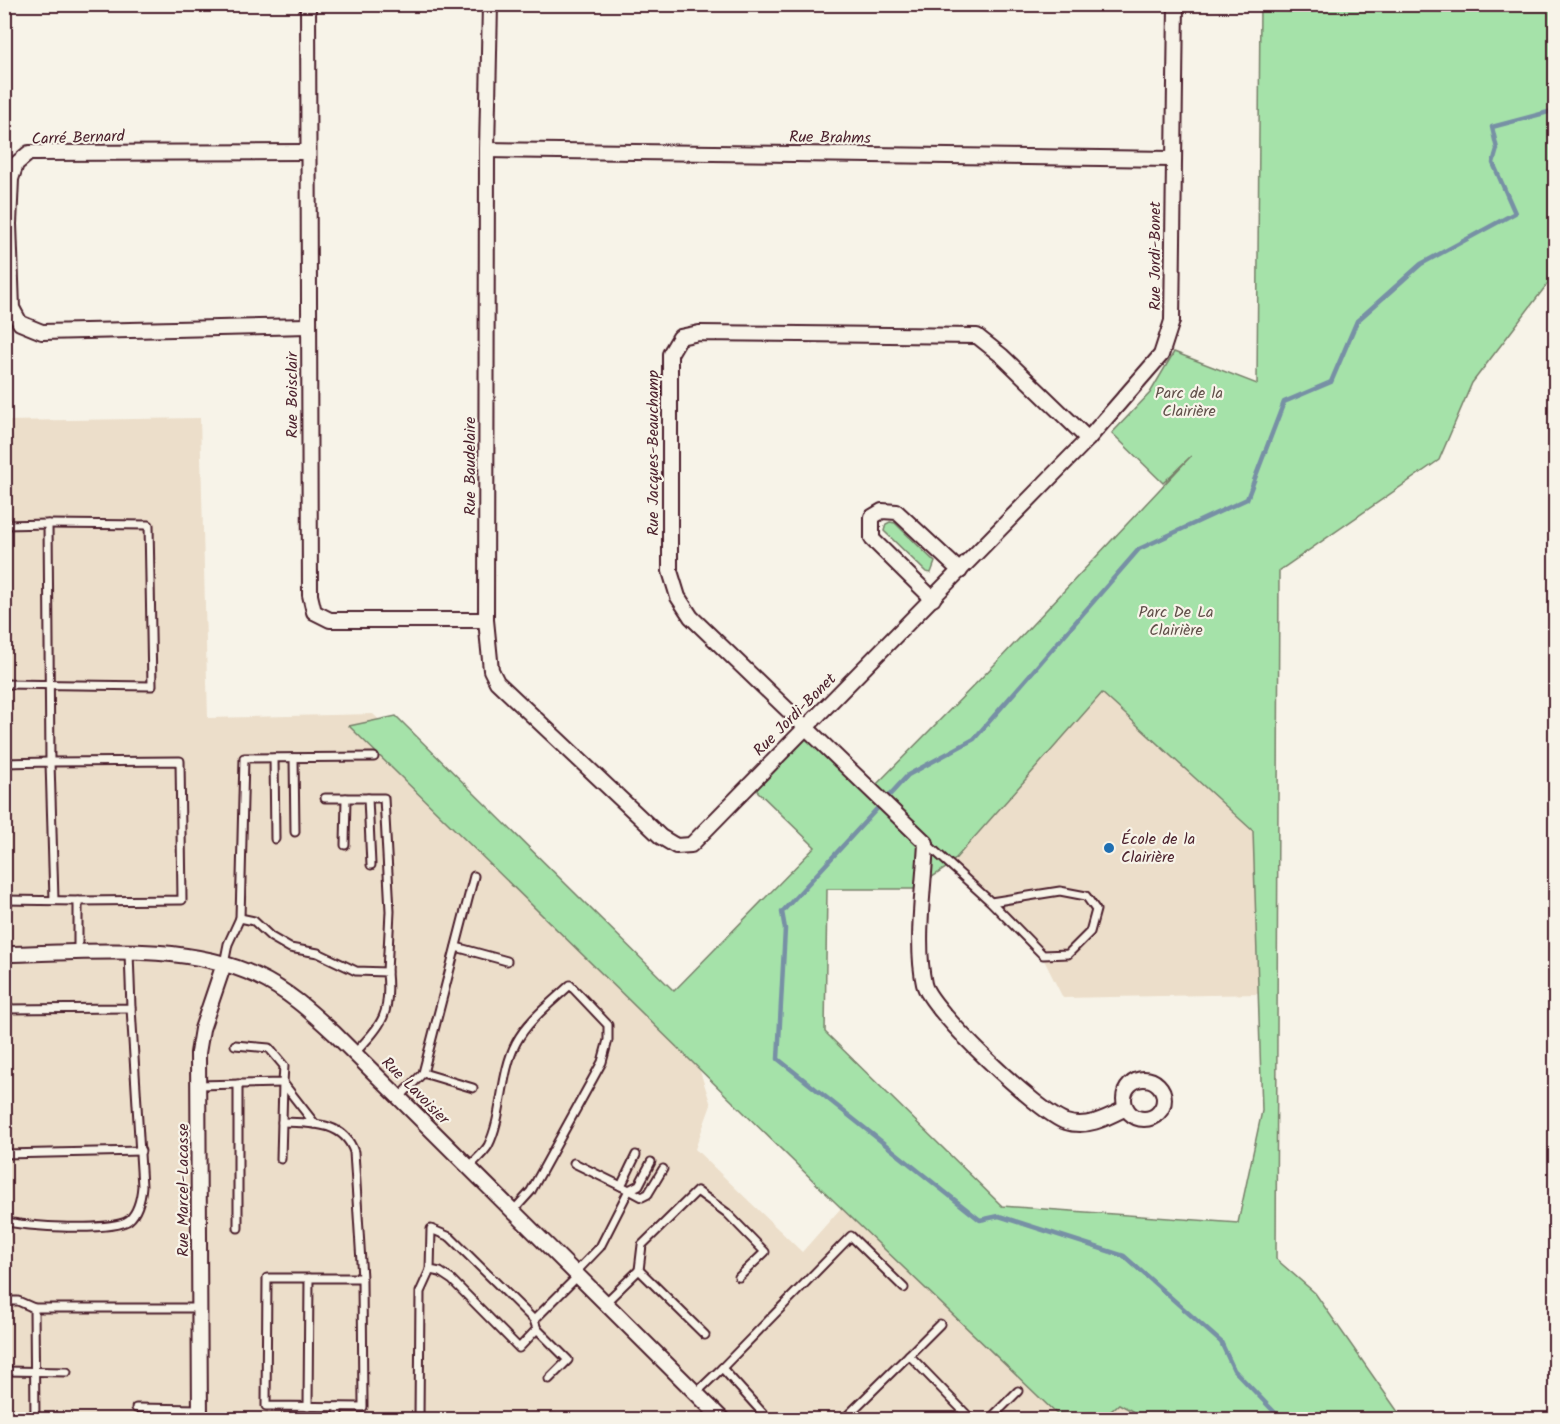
<svg xmlns="http://www.w3.org/2000/svg" width="1560" height="1424" font-family="Kalam,sans-serif">
<style>
.built{fill:#ecdeca}
.green{fill:#a5e2a9;stroke:#78806a;stroke-width:1.5;fill-rule:evenodd}
.lines{fill:none;stroke-linecap:round;stroke-linejoin:round}
.stream{stroke:#7790a5;stroke-width:4.5}
.lane-casing{stroke:#4a1f2b;stroke-width:11}
.street-casing{stroke:#4a1f2b;stroke-width:18}
.lane{stroke:#f7f3e8;stroke-width:7}
.street{stroke:#f7f3e8;stroke-width:14}
.poi-dot{fill:#1f6fb2;stroke:#f7f3e8;stroke-width:2}
.labels{text-anchor:middle;dominant-baseline:central;stroke-width:4.5;stroke-linejoin:round;paint-order:stroke}
.street-label{font-size:16px;fill:#4a1f2b;stroke:#f7f3e8}
.park-label{font-size:16px;fill:#61504a;stroke:#f7f3e8}
.poi-label{font-size:16px;fill:#4a1f2b;stroke:#f7f3e8;text-anchor:start}
</style>
<rect width="100%" height="100%" fill="#f7f3e8"/>
<filter id="ink" filterUnits="userSpaceOnUse"><feTurbulence type="fractalNoise" baseFrequency=".0167" numOctaves="2"/><feDisplacementMap in="SourceGraphic" scale="12" xChannelSelector="R" yChannelSelector="G"/><feConvolveMatrix kernelMatrix="1 2 1 2 8 2 1 2 1" color-interpolation-filters="sRGB"/></filter>
<g filter="url(#ink)">
<!-- built -->
<g class="built">
<polygon points="200,418 208,718 373,714 674,991 711,1105 695,1149 802,1252 841,1208 1062,1419 5,1419 4,421"/>
<polygon points="1102,693 1253,831 1260,994 1063,998 1040,952 949,866"/>
<polygon points="1129,1394 1178,1420 1102,1420"/>
</g>
<!-- green -->
<g class="green">
<path d="M1260,5H1555V274L1472,383L1439,460L1279,571L1276,1259L1315,1293L1403,1419H1147L1119,1404L1102,1419H1062L834,1201L349,726L396,716L674,991L815,847L750,784L805,727L871,790L998,661L1191,456L1163,483L1112,433L1150,393L1174,352L1257,384ZM1102,693L1253,831L1262,1111L1238,1223L1002,1206L825,1032L827,889H914L949,866Z"/>
<polygon points="890,522 895,523 935,562 931,573 926,572 884,531 886,524"/>
</g>
<g class="lines">
<!-- stream -->
<polyline class="stream" points="1282,1420 1234,1370 1221,1342 1124,1256 999,1216 980,1220 778,1059 785,929 782,912 908,775 974,739 1139,549 1247,499 1284,402 1331,382 1357,321 1421,264 1515,213 1493,163 1497,149 1492,127 1556,110"/>
<defs>
<g id="lane">
<polyline points="4,525 48,524 50,762 180,761 182,900 78,901"/>
<polyline points="4,684 152,686 149,525 48,524"/>
<polyline points="274,758 275,839"/>
<polyline points="294,758 295,832"/>
<polyline points="4,763 50,762 54,900"/>
<polyline points="325,798 384,798 390,911 387,972"/>
<polyline points="368,798 371,865"/>
<polyline points="926,843 991,902 1043,955 1068,954 1090,932 1096,910 1086,896 1060,891 991,902"/>
<polyline points="345,845 346,798"/>
<polyline points="4,900 78,901 78,953"/>
<polyline points="240,918 244,758 374,757"/>
<polyline points="456,947 507,961"/>
<path d="M224,964L228,944L240,918L254,921L271,937L290,948L318,953L356,971L387,972C391,1015 383,1023 354,1054"/>
<polyline points="4,1009 131,1008 129,953"/>
<polyline points="423,1073 474,876"/>
<polyline points="283,1083 315,1124"/>
<polyline points="198,1085 283,1083 284,1066 269,1048 235,1045"/>
<polyline points="399,1098 423,1073 473,1088"/>
<path d="M282,1122C310,1123 344,1121 354,1152L362,1278L363,1407L266,1406L267,1278H362"/>
<polyline points="4,1154 141,1151"/>
<polyline points="281,1159 283,1083"/>
<polyline points="574,1163 629,1190 600,1247 575,1273"/>
<path d="M469,1167C475,1160 483,1154 488,1146C503,1117 500,1074 516,1043C528,1020 552,1002 570,985L608,1025V1040L602,1062L531,1191L513,1211"/>
<polyline points="621,1186 636,1155"/>
<polyline points="629,1190 642,1197 648,1194 663,1169"/>
<polyline points="629,1190 639,1185 651,1162"/>
<path d="M4,1221C23,1227 114,1232 129,1220C138,1212 141,1198 142,1186L131,1008"/>
<polyline points="238,1228 238,1084"/>
<polygon points="431,1229 450,1237 534,1320 537,1329 519,1348 452,1280 440,1272 430,1270"/>
<polyline points="639,1270 642,1245 697,1191 727,1213 765,1252 739,1277"/>
<polyline points="4,1301 18,1301 34,1308"/>
<polyline points="605,1303 639,1270 705,1335"/>
<polyline points="534,1320 578,1276"/>
<polyline points="537,1329 568,1360 549,1379"/>
<polyline points="909,1355 940,1324"/>
<polyline points="722,1368 851,1236 904,1288"/>
<polyline points="4,1371 67,1372"/>
<polyline points="696,1393 722,1368 769,1420"/>
<polyline points="308,1407 309,1278"/>
<polyline points="338,1407 338,1420"/>
<polyline points="136,1408 200,1409"/>
<polyline points="35,1419 34,1308 200,1308"/>
<polyline points="419,1420 420,1292 430,1270"/>
<polyline points="843,1420 909,1355 972,1420"/>
<polyline points="989,1420 1018,1391"/>
</g>
<g id="street">
<polyline points="308,4 310,595 314,612 330,620 486,620"/>
<polyline points="490,4 487,150 486,620 491,670 497,682 661,837 676,846 691,845 1088,439 1161,355 1172,321 1176,4"/>
<polyline points="487,150 1172,159"/>
<polyline points="308,326 42,332 20,323 12,308 9,224 11,179 16,164 29,153 308,152"/>
<path d="M1088,439L1002,356L977,336L699,333L680,337L670,354V571L678,597L691,617L926,843C924,887 915,942 924,984C930,1010 1040,1114 1066,1122C1087,1129 1108,1117 1126,1108"/>
<polyline points="933,599 872,539 872,517 882,511 897,512 960,571"/>
<path d="M4,954C84,953 184,941 257,976C287,990 310,1011 334,1033L723,1420"/>
<circle cx="1144" cy="1099" r="20"/>
<polyline points="200,1420 198,1053 202,1029 224,964"/>
</g>
</defs>
<!-- lane casing -->
<use href="#lane" class="lane-casing"/>
<!-- street casing -->
<use href="#street" class="street-casing"/>
<!-- lane -->
<use href="#lane" class="lane"/>
<!-- street -->
<use href="#street" class="street"/>
</g>
</g>
<!-- markers -->
<circle class="poi-dot" cx="1109" cy="848" r="6"/>
<g class="labels">
<!-- street labels -->
<g class="street-label">
<text transform="translate(78 138) rotate(-2)">Carré Bernard</text>
<text transform="translate(830 138) rotate(1)">Rue Brahms</text>
<text transform="translate(1155 256) rotate(-90)">Rue Jordi-Bonet</text>
<text transform="translate(292 395) rotate(-90)">Rue Boisclair</text>
<text transform="translate(653 453) rotate(-90)">Rue Jacques-Beauchamp</text>
<text transform="translate(470 466) rotate(-90)">Rue Baudelaire</text>
<text transform="translate(795 715) rotate(-45)">Rue Jordi-Bonet</text>
<text transform="translate(415 1091) rotate(45)">Rue Lavoisier</text>
<text transform="translate(183 1190) rotate(-90)">Rue Marcel-Lacasse</text>
</g>
<!-- park labels -->
<g class="park-label">
<text x="1189" y="393">Parc de la<tspan x="1189" dy="18">Clairière</tspan></text>
<text x="1176" y="612">Parc De La<tspan x="1176" dy="18">Clairière</tspan></text>
</g>
<!-- poi labels -->
<g class="poi-label">
<text x="1121" y="839">École de la<tspan x="1121" dy="18">Clairière</tspan></text>
</g>
</g>
<!-- margin -->
<rect width="1560" height="1424" fill="none" stroke="#f7f3e8" stroke-width="24"/>
<rect x="12" y="12" width="1536" height="1400" fill="none" stroke="#4a1f2b" stroke-width="2" filter="url(#ink)"/>
</svg>
